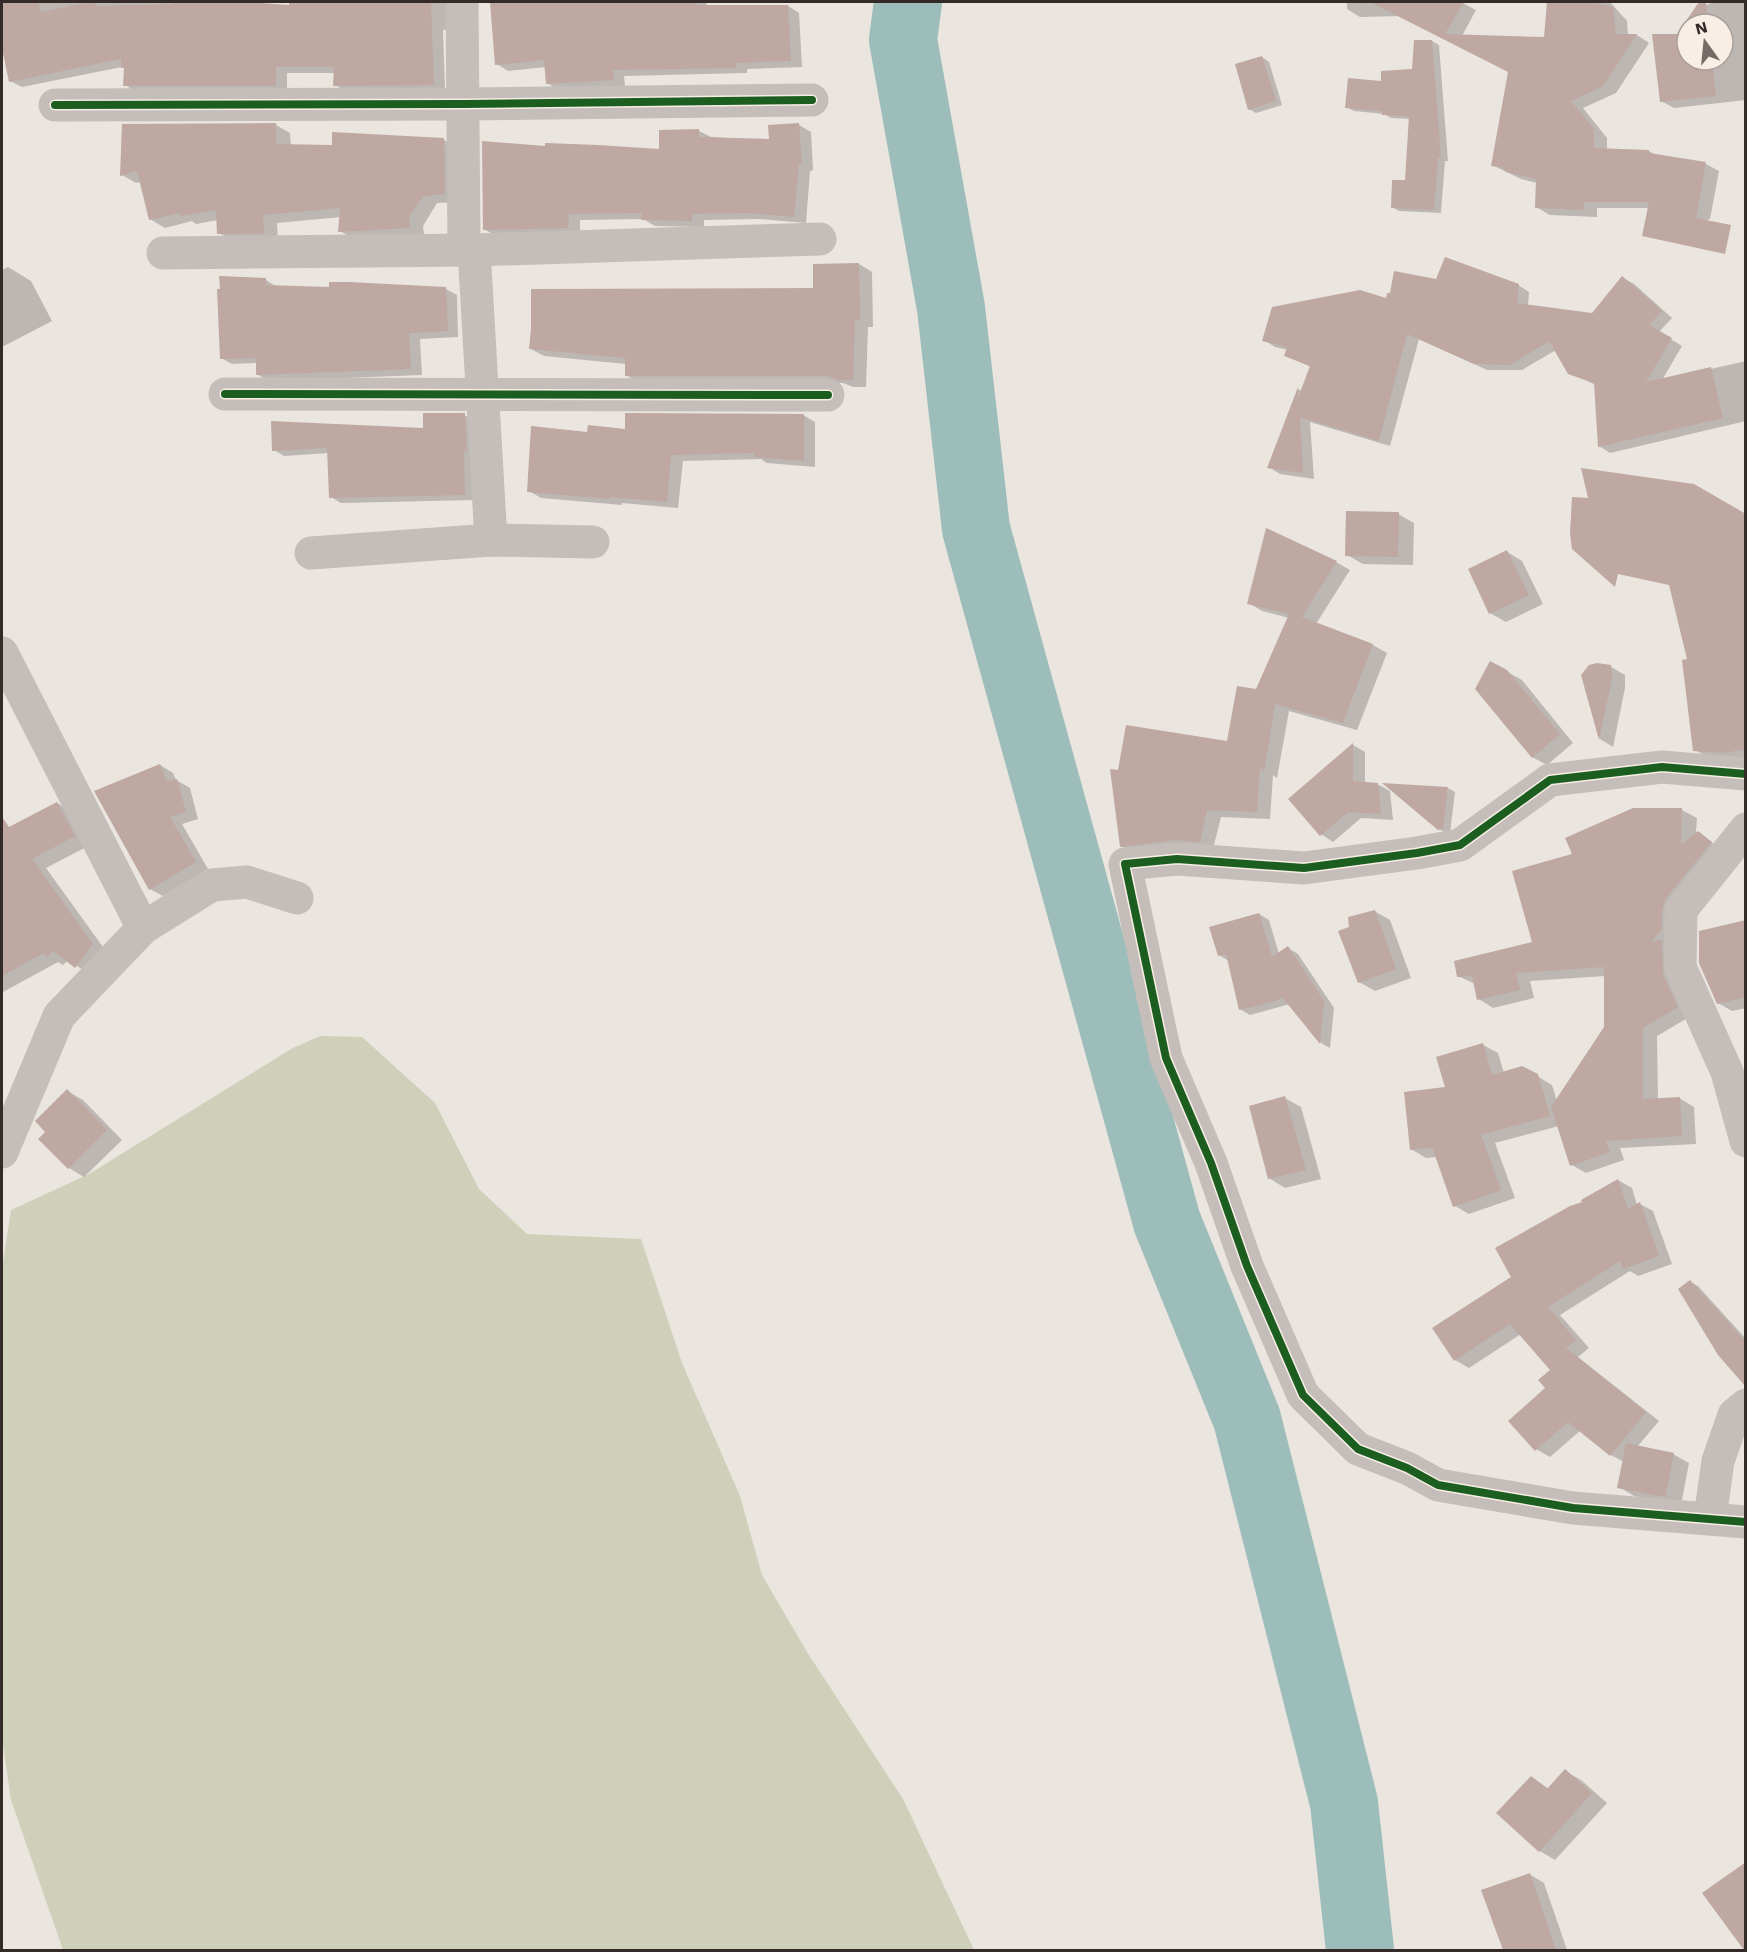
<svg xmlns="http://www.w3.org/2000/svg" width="1747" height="1952" font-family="'Work Sans',sans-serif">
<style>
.green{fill:#ced0ba}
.shadow{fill:#0003;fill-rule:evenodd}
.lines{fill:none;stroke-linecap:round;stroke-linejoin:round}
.river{stroke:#9dbdba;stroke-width:68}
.building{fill:#bea8a1}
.minor{stroke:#c4bdb9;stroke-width:33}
.cycleway-casing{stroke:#f8eee6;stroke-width:11}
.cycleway{stroke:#1b5e20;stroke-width:8}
</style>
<rect width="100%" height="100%" fill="#ebe5df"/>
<!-- green -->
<polygon class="green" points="320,1036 362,1037 435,1103 479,1189 527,1234 641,1239 682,1363 740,1496 762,1575 807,1652 903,1799 974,1950 63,1950 11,1800 2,1738 2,1269 11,1210 89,1174 291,1049"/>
<!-- shadow -->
<g class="shadow">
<polygon points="2,2 229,2 290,7 290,2 454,2 455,29 443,30 445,91 346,91 335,85 335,73 287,73 287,92 137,92 125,85 125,69 122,67 22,87 10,81 5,56 2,54"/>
<polygon points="491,2 706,2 707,7 788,6 799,13 802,67 747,69 747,73 624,76 625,86 559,90 547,83 546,67 508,71 497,64"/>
<polygon points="1347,2 1461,2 1476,10 1462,36 1546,39 1548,2 1610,2 1627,21 1628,36 1637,35 1649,43 1616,93 1583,108 1607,138 1607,150 1649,151 1657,156 1706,164 1719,171 1710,219 1658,235 1649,208 1597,208 1597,217 1550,215 1536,207 1537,183 1521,179 1492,165 1510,72 1401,16 1360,17 1347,9"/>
<path d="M1714,2H1746V100L1674,108L1661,101L1678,35L1694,10ZM1687,24H1723V60H1687Z"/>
<polygon points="1432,41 1439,45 1448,161 1445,161 1441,213 1399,211 1392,207 1406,182 1410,119 1391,118 1384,114 1354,111 1347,107 1383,83 1414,70"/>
<polygon points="1262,57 1269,62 1282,105 1256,113 1249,109"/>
<polygon points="276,125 290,133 291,146 333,146 444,140 458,148 459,202 437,203 423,226 424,235 354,239 340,231 341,217 277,223 278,241 233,241 219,233 218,220 196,224 192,221 165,228 150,219 141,182 136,183 122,175"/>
<polygon points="799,125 811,132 813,170 810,171 806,223 759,219 704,220 704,227 655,226 643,219 580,220 580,234 496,236 484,229 547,147 660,150 699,131 711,137 771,141"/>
<polygon points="859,264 872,272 873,327 868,327 866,387 853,387 843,383 639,383 626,375 626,364 544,356 531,349 814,289"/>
<polygon points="8,267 31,281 52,321 2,347 2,270"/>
<polygon points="1623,278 1634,284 1672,318 1659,332 1682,346 1662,380 1746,361 1746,421 1610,453 1599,446 1596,385 1569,373 1556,350 1522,370 1487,370 1419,339 1390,446 1310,422 1314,479 1280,474 1269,467 1298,389 1302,391 1311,367 1285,355 1288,350 1275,347 1264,340 1437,281 1518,285 1529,292 1528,306 1593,315"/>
<polygon points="266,280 277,287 446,289 457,295 458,337 420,339 422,375 268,381 257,374 257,363 232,364 221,358"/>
<polygon points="464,415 475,421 475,500 341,503 331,497 329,453 284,456 274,450 424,430"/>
<polygon points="803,415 815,422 815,467 767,463 761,459 683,461 678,508 622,503 622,505 541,498 529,491 589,433"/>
<polygon points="1398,514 1414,523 1413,565 1363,564 1347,555"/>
<polygon points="1507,552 1522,561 1543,604 1506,622 1490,613"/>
<polygon points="1336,562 1350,570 1316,624 1373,645 1387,653 1357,730 1289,711 1277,778 1273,775 1270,819 1221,817 1213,849 1135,854 1121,846 1120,772 1228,743 1256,691 1289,618 1262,611 1249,603"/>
<polygon points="1746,593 1746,759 1708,757 1695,750 1689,660"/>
<polygon points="1491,663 1522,680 1573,743 1547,765 1532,757"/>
<polygon points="1611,667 1625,675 1625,688 1613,747 1600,739 1583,675"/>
<polygon points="1353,745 1365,752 1365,783 1377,784 1390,791 1393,820 1361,818 1333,842 1321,834"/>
<polygon points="160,765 173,773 176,780 190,788 198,819 182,824 208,869 163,896 150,889"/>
<polygon points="1448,788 1455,792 1450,833 1447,833 1439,829"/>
<polygon points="57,803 73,812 90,845 46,868 108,954 91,975 68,960 63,965 58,962 3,992 2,832"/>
<polygon points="1634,809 1682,810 1697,818 1696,832 1725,851 1681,907 1691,1016 1657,1036 1658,1100 1679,1098 1694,1107 1696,1144 1620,1148 1624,1160 1586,1173 1572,1165 1559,1126 1495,1143 1515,1198 1469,1214 1455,1206 1437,1157 1426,1158 1411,1149 1483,1045 1498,1053 1504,1073 1537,1076 1552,1085 1557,1101 1606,1028 1605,976 1530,981 1534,998 1493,1008 1479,999 1475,984 1458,976 1534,943 1574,855"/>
<polygon points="1374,911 1390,920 1411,978 1375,991 1359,982 1350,928"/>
<polygon points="1259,914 1269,920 1279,954 1288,948 1298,954 1334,1008 1330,1048 1321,1043 1290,1004 1250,1015 1240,1009 1229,961 1219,955"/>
<polygon points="1746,922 1746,1008 1732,1011 1718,1003"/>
<polygon points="67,1091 83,1100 122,1140 84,1177 69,1168 47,1132"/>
<polygon points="1285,1098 1301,1107 1321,1179 1285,1188 1269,1178"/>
<polygon points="1618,1180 1632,1188 1637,1205 1640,1204 1653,1211 1672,1264 1638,1276 1630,1271 1560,1315 1589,1348 1578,1357 1659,1421 1637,1447 1673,1454 1689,1463 1681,1505 1634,1496 1619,1487 1624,1462 1611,1455 1581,1430 1550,1457 1536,1449 1552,1370 1521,1334 1469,1368 1455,1360 1513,1277 1584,1203"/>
<polygon points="1690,1282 1698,1286 1746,1339 1746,1383"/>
<polygon points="1565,1771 1581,1780 1607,1803 1555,1860 1540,1851 1532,1777 1549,1789"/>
<polygon points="1529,1874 1544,1883 1567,1950 1504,1950 1483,1890"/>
</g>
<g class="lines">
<!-- river -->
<polyline class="river" points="908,2 903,40 951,308 976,529 1167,1222 1247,1419 1344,1803 1360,1950"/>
</g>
<!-- building -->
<g class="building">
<polygon points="2,2 38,2 41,12 92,2 95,2 96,6 173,4 173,2 246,2 289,5 289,2 431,2 434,85 333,86 334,67 276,67 276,86 123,86 124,68 121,68 121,59 9,82 2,48"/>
<polygon points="490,2 697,2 697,5 788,5 791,61 736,63 736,68 613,70 614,80 546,84 544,60 495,65"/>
<polygon points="1370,2 1464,2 1445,34 1544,37 1547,2 1589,2 1613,7 1616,34 1637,34 1603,86 1571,101 1594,129 1594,148 1649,150 1649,153 1706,162 1696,218 1731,225 1725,254 1642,236 1649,202 1584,202 1584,210 1535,208 1536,179 1506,172 1502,167 1491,166 1508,72"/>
<polygon points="1699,2 1706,2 1708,24 1687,24 1687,60 1712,60 1716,96 1660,102 1652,34 1677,34"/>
<polygon points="1414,40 1432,40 1441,158 1438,158 1434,210 1391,208 1392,180 1405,180 1409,116 1382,115 1382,111 1345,108 1348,78 1381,81 1381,71 1412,69"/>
<polygon points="1262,56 1276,101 1248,110 1235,64"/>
<polygon points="276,123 276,144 332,145 332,132 444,138 445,194 423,196 409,217 410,228 338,232 340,208 263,215 264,233 217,234 216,210 181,216 180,213 149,220 137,171 120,176 122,124"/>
<polygon points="799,123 802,164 799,164 794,217 746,213 692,214 692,221 641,220 642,213 569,214 568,228 483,230 482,141 545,146 545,143 598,145 659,149 659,130 699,129 699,137 769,139 768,125"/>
<polygon points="1445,257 1519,284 1517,303 1592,313 1622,276 1662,311 1649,325 1672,338 1646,382 1711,367 1723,418 1598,447 1594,383 1568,374 1549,341 1510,365 1474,364 1407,334 1379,441 1300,417 1303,473 1267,468 1298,387 1298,398 1310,366 1284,356 1287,347 1262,341 1272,307 1360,290 1386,298 1387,293 1390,293 1394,271 1436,279"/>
<polygon points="859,263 860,320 855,320 853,380 838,380 828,376 625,376 625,358 529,349 531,328 531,289 813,288 813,264"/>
<polygon points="219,276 266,278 266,285 329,287 329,282 349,282 446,287 448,331 409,333 411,369 256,375 256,358 220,359 217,289 220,289"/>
<polygon points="423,413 465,413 467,451 464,451 465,495 329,498 327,448 272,451 271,421 423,428"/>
<polygon points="625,413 804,414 804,461 754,457 754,453 671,455 667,502 610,497 610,499 527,492 531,426 587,432 588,425 625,429"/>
<polygon points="1581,468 1694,484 1746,514 1746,749 1724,753 1693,751 1682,660 1687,659 1669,585 1618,574 1615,587 1572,549 1570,534 1572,497 1588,498"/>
<polygon points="1346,511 1399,512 1398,557 1345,556"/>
<polygon points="1266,528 1337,561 1302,617 1373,644 1343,723 1275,704 1264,772 1260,767 1257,812 1207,810 1200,842 1175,840 1120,847 1110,769 1118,770 1126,725 1227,741 1237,686 1256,689 1289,614 1247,604"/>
<polygon points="1507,550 1529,595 1489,614 1468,569"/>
<polygon points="1490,661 1507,670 1560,734 1532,758 1475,689"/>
<polygon points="1597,663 1611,665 1612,679 1599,740 1581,675 1589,665"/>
<polygon points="1353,743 1353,781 1378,783 1381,814 1348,812 1320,836 1288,799"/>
<polygon points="160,764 167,782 177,779 186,812 170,817 196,862 149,890 94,791"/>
<polygon points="1382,783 1448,787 1443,829 1438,830"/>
<polygon points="57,802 75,836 32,859 93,944 75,968 53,951 47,957 43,953 2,976 2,817 9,827"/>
<polygon points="1633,808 1682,808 1681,845 1698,831 1712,842 1666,898 1662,910 1662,929 1651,942 1662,940 1663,974 1678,1007 1643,1028 1643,1099 1680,1097 1682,1136 1606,1141 1610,1152 1570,1166 1551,1107 1604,1027 1604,967 1516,973 1520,990 1477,1000 1472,976 1457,977 1454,961 1532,942 1512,871 1572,854 1565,838"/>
<polygon points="1375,910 1396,969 1358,983 1338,931 1349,927 1348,917"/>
<polygon points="1259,913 1272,957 1288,946 1324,1001 1320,1044 1282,997 1276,1001 1239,1010 1226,954 1218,956 1209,927"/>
<polygon points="1746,920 1746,997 1717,1004 1699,963 1699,931"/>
<polygon points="1483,1043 1492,1075 1522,1066 1538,1074 1550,1116 1481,1135 1501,1190 1453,1207 1432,1147 1410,1150 1404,1092 1445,1087 1436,1057"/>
<polygon points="67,1089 107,1130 68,1169 38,1139 45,1132 35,1121"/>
<polygon points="1285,1096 1306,1170 1268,1179 1249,1106"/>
<polygon points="1618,1179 1628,1209 1640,1202 1659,1256 1623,1269 1620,1261 1548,1307 1576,1340 1566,1348 1646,1412 1610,1456 1568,1422 1535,1451 1508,1421 1545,1388 1538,1380 1550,1370 1510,1324 1454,1361 1432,1328 1511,1277 1495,1248 1570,1206 1582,1202 1581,1200"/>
<polygon points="1690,1280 1746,1342 1746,1387 1718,1355 1678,1289"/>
<polygon points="1626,1443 1674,1453 1665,1497 1617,1488"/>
<polygon points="1565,1769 1592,1793 1539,1852 1496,1813 1531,1776 1547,1789"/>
<polygon points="1746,1862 1746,1950 1744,1950 1702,1893"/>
<polygon points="1530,1873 1556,1950 1503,1950 1481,1890"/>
</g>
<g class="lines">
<!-- minor -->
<g class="minor">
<polyline points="462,2 464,249"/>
<polyline points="55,105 463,104 812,100"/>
<polyline points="474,250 491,540"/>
<polyline points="163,253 474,250 820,239"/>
<polyline points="225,394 828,395"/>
<polyline points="311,553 491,540 593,542"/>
<polyline points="2,653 143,928"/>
<polyline points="1746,774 1662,767 1550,780 1460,845 1417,853 1304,868 1177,859 1125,864 1166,1058 1211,1163 1247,1266 1303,1395 1358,1449 1407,1468 1438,1485 1573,1508 1746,1522"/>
<polyline points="1746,829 1681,910 1680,967 1727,1072 1746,1141"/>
<polyline points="2,1152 59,1016 143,928 212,885 247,882 297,898"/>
<polyline points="1710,1518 1718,1461 1734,1415 1746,1405"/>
</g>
<defs>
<g id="cycleway">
<polyline points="55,105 463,104 812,100"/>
<polyline points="225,394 828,395"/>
<polyline points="1746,774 1662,767 1550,780 1460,845 1417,853 1304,868 1177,859 1125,864 1166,1058 1211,1163 1247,1266 1303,1395 1358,1449 1407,1468 1438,1485 1573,1508 1746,1522"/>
</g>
</defs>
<!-- cycleway casing -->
<use href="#cycleway" class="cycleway-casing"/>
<!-- cycleway -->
<use href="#cycleway" class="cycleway"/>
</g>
<!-- border -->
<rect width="1747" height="1952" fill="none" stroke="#342a27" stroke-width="6"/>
<!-- north arrow -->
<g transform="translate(1705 42) rotate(345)"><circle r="28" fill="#f8eee6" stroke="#aaa09a" stroke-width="1.5"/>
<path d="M0-4.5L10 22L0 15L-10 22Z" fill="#746b67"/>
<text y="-9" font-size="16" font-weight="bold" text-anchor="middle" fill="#342a27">N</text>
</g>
</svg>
